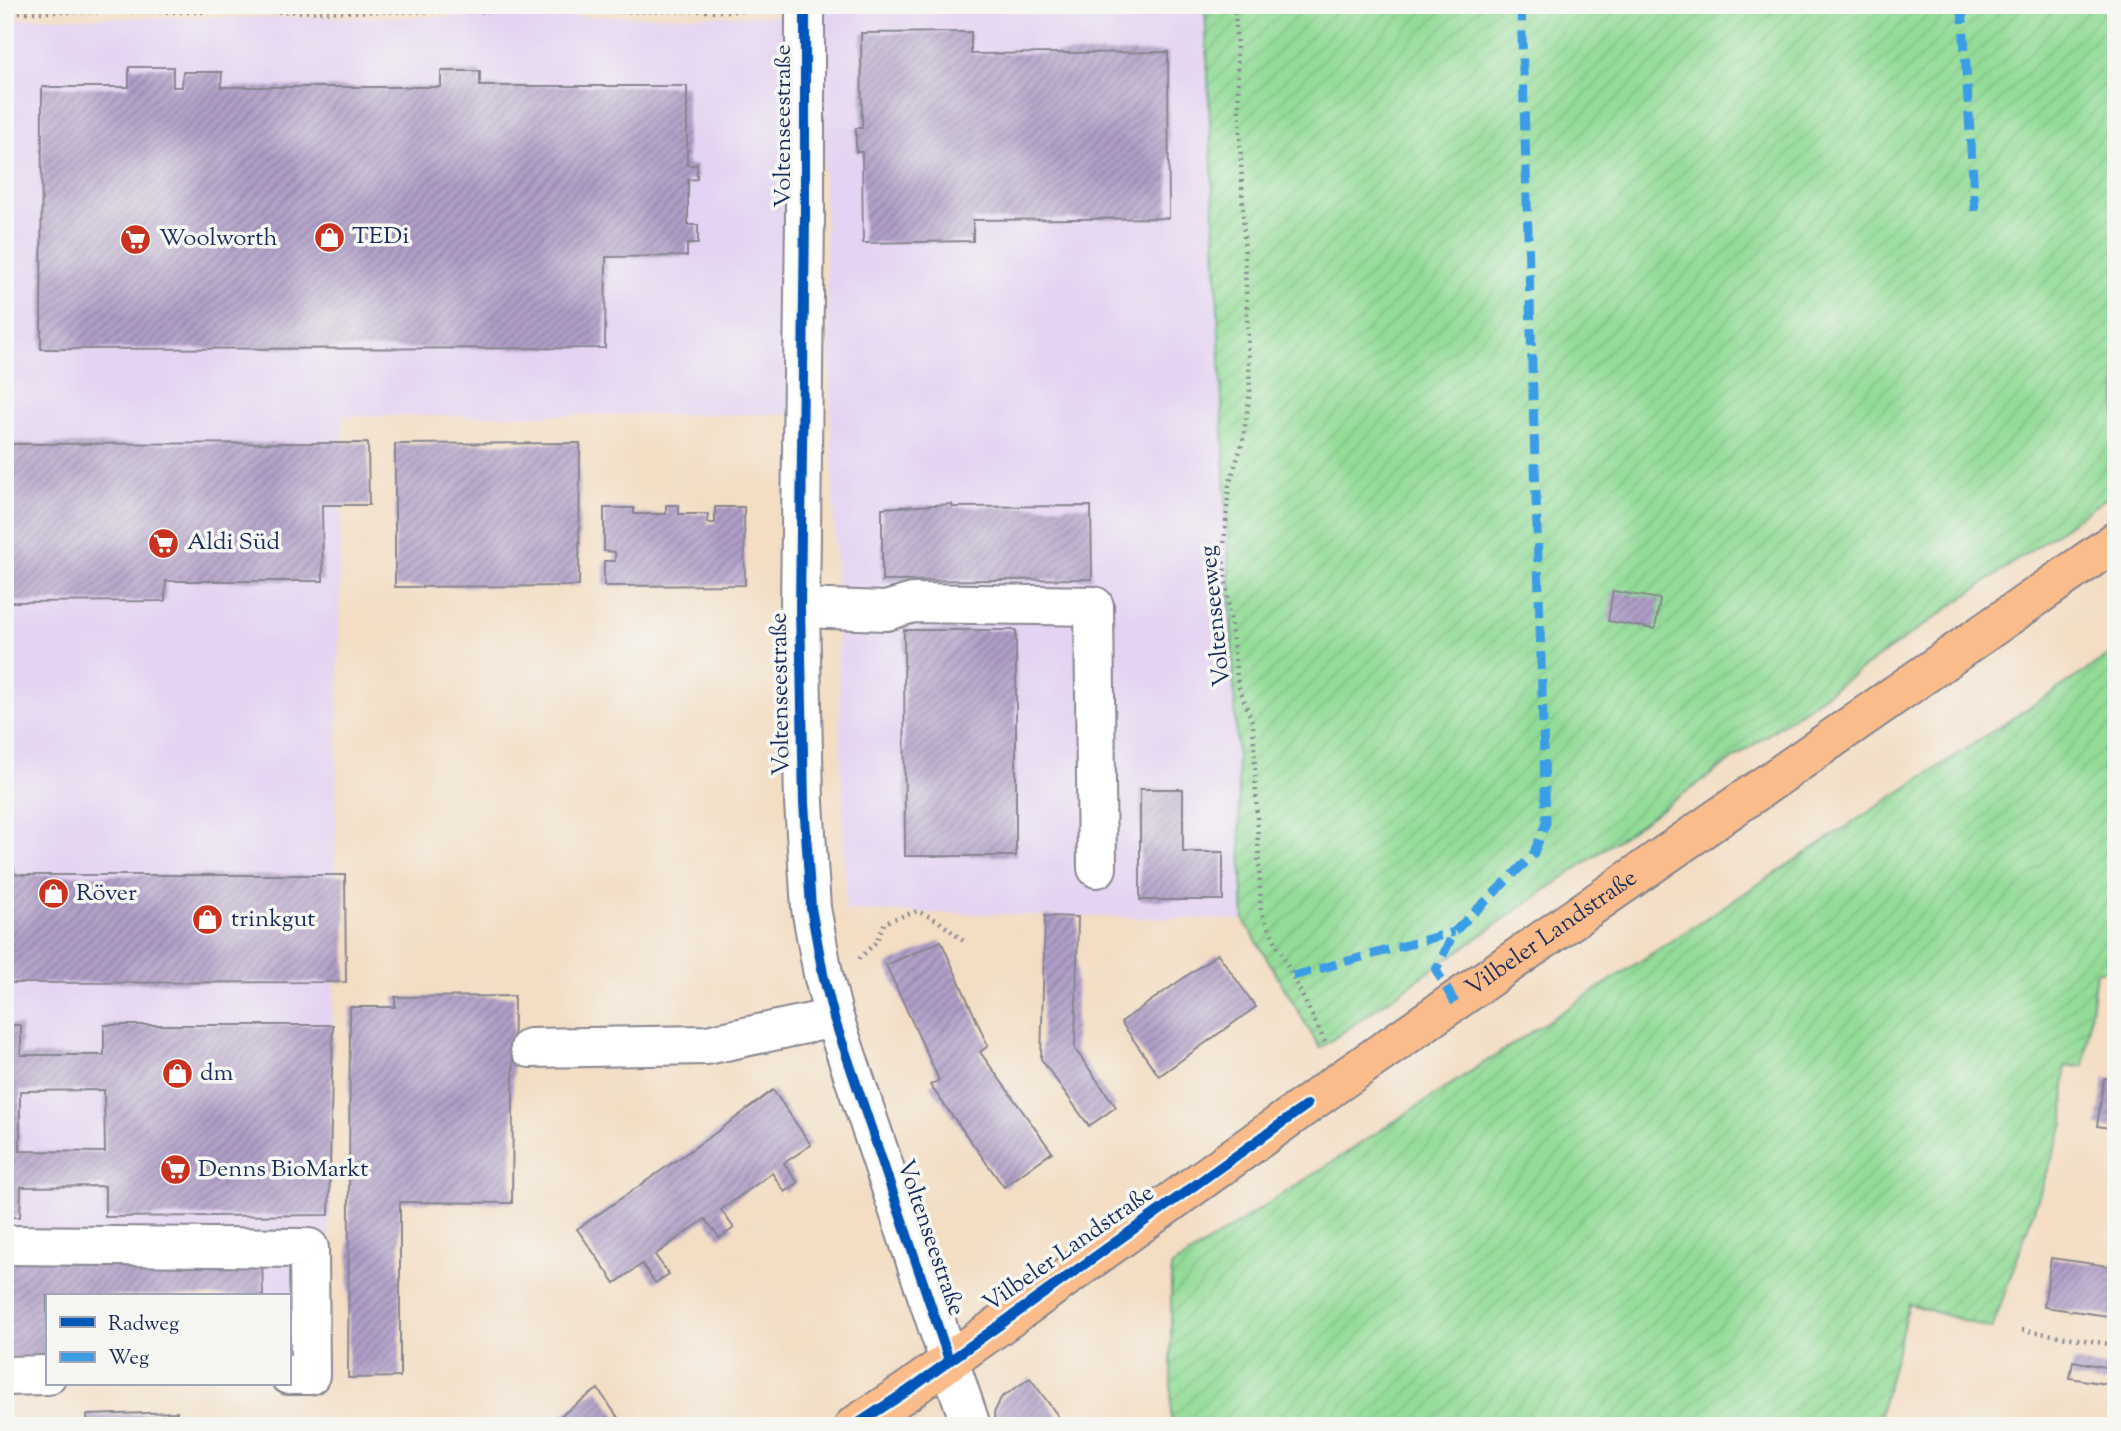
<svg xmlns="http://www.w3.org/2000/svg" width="2121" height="1431" font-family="'Sorts Mill Goudy',serif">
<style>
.built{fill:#e4d3f2}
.garden{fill:url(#garden-furrows);stroke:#57867a;stroke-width:2}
.building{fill:url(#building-hatch);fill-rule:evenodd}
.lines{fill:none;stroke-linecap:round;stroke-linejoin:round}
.minor-casing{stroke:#878690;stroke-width:42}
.major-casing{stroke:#878690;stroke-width:42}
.path{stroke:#878690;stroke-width:4.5;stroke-dasharray:2 5;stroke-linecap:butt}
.minor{stroke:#fff;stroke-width:38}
.major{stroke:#f9bc8a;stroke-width:38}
.quiet{stroke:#3b9de6;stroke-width:9;stroke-dasharray:18 9;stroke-linecap:butt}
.cycleway-casing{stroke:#f6f6f2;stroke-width:15}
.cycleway{stroke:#0057b8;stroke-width:10}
.labels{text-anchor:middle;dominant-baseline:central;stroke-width:7;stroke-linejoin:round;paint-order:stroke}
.street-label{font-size:24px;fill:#1b2f5e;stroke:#f6f6f2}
.poi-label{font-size:24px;fill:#1b2f5e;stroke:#f6f6f2;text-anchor:start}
</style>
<defs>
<pattern id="garden-furrows" width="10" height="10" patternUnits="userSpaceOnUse" patternTransform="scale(1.75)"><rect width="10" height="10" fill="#93dc97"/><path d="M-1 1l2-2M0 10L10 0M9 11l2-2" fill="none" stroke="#7ebd85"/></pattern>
<pattern id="building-hatch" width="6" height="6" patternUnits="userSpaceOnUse" patternTransform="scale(1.75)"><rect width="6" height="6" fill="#b09ec6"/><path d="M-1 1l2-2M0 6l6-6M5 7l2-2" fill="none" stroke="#8e81a4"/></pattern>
</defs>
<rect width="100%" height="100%" fill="#f6f6f2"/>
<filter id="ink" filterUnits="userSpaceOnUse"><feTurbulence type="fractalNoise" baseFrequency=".0143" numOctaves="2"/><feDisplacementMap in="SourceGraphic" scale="14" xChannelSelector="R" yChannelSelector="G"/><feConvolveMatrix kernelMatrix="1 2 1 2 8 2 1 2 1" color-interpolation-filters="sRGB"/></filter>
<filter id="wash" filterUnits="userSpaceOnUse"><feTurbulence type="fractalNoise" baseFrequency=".00686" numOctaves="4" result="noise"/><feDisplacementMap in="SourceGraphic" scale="28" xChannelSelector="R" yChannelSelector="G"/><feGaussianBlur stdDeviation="1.57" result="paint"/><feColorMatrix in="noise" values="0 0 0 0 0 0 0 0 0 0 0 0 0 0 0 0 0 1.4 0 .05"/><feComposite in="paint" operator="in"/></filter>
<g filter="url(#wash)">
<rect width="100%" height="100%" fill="#f3ddc3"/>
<!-- built -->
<g class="built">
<polygon points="819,5 1205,5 1244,920 846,911"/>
<polygon points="797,16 798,414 343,416 327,1379 289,1380 289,1296 47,1296 47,1384 84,1384 5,1385 5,18"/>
</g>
<!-- garden -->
<g class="garden">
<polygon points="1205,5 2116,5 2116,491 1320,1048 1244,920"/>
<polygon points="2116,651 2116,971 2096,971 2084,1066 2065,1067 2064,1124 1992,1329 1909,1304 1877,1426 1171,1426 1171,1267"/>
</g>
<g id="blocks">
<!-- building -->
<g class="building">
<polygon points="971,32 971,54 1168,52 1169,218 973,220 973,241 863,243 862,152 856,152 856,128 862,128 861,33"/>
<polygon points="129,67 173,67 173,87 182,87 183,72 222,72 221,87 441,87 441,71 480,71 480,86 687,86 687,165 697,165 697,179 688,180 688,225 698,225 698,244 687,244 687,256 606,257 605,348 41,349 42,87 129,87"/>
<polygon points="368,443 369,505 322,505 323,581 166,581 165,601 5,602 5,444"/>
<polygon points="580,443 579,586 395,587 395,444"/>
<polygon points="952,504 953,507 1091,506 1092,579 882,581 882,508"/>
<polygon points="666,505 679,505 679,514 708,514 707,523 715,523 715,507 744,507 745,585 604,586 604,561 615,561 615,552 604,551 604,508 634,508 634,514 666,514"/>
<polygon points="1613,591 1660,599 1655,629 1608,621"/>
<polygon points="904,630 1016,630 1016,856 905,856"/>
<polygon points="1140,789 1183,789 1183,852 1223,852 1223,900 1140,900"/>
<polygon points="5,868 14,868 14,874 24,875 345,875 346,982 5,983"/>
<polygon points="1045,916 1078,917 1075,1049 1116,1107 1089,1126 1041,1059"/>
<polygon points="941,941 988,1046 980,1052 1052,1152 1004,1187 930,1085 939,1080 886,965"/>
<polygon points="1218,954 1256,1007 1159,1076 1121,1022"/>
<polygon points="514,996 512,1203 400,1202 400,1377 348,1378 350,1007 395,1007 395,997"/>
<path d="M5,1025H21V1055H104V1025H333L329,1215L105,1217V1186L21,1187L20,1217H5ZM104,1090L105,1152L20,1151V1091Z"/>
<polygon points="2104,1078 2116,1079 2116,1129 2097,1126"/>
<polygon points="773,1090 811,1145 784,1163 798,1183 785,1192 772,1173 721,1210 734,1228 720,1238 705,1219 655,1255 669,1274 655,1283 642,1264 615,1283 577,1229 714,1134"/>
<polygon points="262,1251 263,1296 47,1296 47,1357 5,1358 5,1253"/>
<polygon points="2051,1258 2116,1267 2116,1317 2044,1307"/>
<polygon points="2073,1361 2110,1368 2106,1384 2070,1378"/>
<polygon points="1030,1378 1061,1420 1052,1426 995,1426 994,1413 1001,1398"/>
<polygon points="598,1389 624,1426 546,1426"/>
<polygon points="177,1412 177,1426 88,1426 87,1415"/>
</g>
</g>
</g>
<g filter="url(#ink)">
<use href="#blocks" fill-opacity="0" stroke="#878690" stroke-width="2"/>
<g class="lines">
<defs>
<g id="minor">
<polyline points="805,5 805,216 800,608 804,803 811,908 823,974 834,1018 971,1426"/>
<polyline points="800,608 886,611 913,603 1094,606 1097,868"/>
<polyline points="530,1048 707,1045 834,1018"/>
<polyline points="5,1245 309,1248 310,1375 289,1375"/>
<polyline points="5,1376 47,1375"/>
</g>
<g id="major">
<path id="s1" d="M854,1426L906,1392L1326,1091L2116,541"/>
</g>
</defs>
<!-- minor casing -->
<use href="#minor" class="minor-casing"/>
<!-- major casing -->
<use href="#major" class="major-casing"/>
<!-- path -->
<g class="path">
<polyline points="1235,5 1250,391 1243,441 1229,485 1223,557 1238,685 1253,723 1261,912 1326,1044"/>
<polyline points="5,12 769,11"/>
<polyline points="859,959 876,942 885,922 917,911 937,920 966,943"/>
<polyline points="2022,1330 2116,1345"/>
</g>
<!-- minor -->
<use href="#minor" class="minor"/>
<!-- major -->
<use href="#major" class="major"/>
<!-- quiet -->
<g class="quiet">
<polyline points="1962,5 1975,211"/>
<polyline points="1293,976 1454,932"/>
<polyline points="1455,1003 1436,970 1454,932 1533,855 1546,823 1521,5"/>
</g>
<defs>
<g id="cycleway">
<polyline points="805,5 805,216 800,608 804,803 811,908 823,974 834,1018 949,1360"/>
<polyline points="854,1426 906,1392 1307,1105"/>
</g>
</defs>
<!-- cycleway casing -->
<use href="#cycleway" class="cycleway-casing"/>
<!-- cycleway -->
<use href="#cycleway" class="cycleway"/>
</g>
</g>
<!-- icons -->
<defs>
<symbol id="shop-disc" viewBox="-11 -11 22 22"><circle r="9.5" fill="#c8321e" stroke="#f6f6f2"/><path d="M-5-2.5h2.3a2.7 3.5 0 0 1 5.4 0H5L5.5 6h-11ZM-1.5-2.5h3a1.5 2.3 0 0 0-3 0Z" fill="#fff"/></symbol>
<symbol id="supermarket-disc" viewBox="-11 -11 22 22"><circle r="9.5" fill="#c8321e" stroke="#f6f6f2"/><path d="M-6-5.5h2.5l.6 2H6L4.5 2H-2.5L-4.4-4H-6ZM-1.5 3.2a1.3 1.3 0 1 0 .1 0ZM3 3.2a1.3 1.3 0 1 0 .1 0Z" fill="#fff"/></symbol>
</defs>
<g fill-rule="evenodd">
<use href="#shop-disc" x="312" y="220" width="35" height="35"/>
<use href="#supermarket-disc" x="118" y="222" width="35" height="35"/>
<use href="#supermarket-disc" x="146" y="526" width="35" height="35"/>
<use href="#shop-disc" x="36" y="876" width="35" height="35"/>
<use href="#shop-disc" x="190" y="902" width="35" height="35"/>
<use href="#shop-disc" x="160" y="1056" width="35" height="35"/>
<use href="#supermarket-disc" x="158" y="1152" width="35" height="35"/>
</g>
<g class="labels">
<!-- street labels -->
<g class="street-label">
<text transform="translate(784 126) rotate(-90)">Voltenseestraße</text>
<text transform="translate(1216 616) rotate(-96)">Voltenseeweg</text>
<text transform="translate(781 694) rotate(-91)">Voltenseestraße</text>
<text stroke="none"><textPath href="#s1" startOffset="854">Vilbeler Landstraße</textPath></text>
<text transform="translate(930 1238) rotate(71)">Voltenseestraße</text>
<text transform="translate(1069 1249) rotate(-35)">Vilbeler Landstraße</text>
</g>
<!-- poi labels -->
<g class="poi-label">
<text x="352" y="237">TEDi</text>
<text x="159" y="239">Woolworth</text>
<text x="187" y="543">Aldi Süd</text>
<text x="76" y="894">Röver</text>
<text x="231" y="920">trinkgut</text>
<text x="200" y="1074">dm</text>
<text x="198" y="1170">Denns BioMarkt</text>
</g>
</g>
<!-- margin -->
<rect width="2121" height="1431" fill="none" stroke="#f6f6f2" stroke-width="28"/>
<!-- legend -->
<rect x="46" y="1294" width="245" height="91" fill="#f6f6f2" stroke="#9ea6b7" stroke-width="2"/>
<rect x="60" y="1317" width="35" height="10" fill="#0057b8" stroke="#9ea6b7" stroke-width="2"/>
<text x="108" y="1330" font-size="21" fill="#1b2f5e">Radweg</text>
<rect x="60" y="1352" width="35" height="10" fill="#3b9de6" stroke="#9ea6b7" stroke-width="2"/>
<text x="108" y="1364" font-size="21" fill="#1b2f5e">Weg</text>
</svg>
